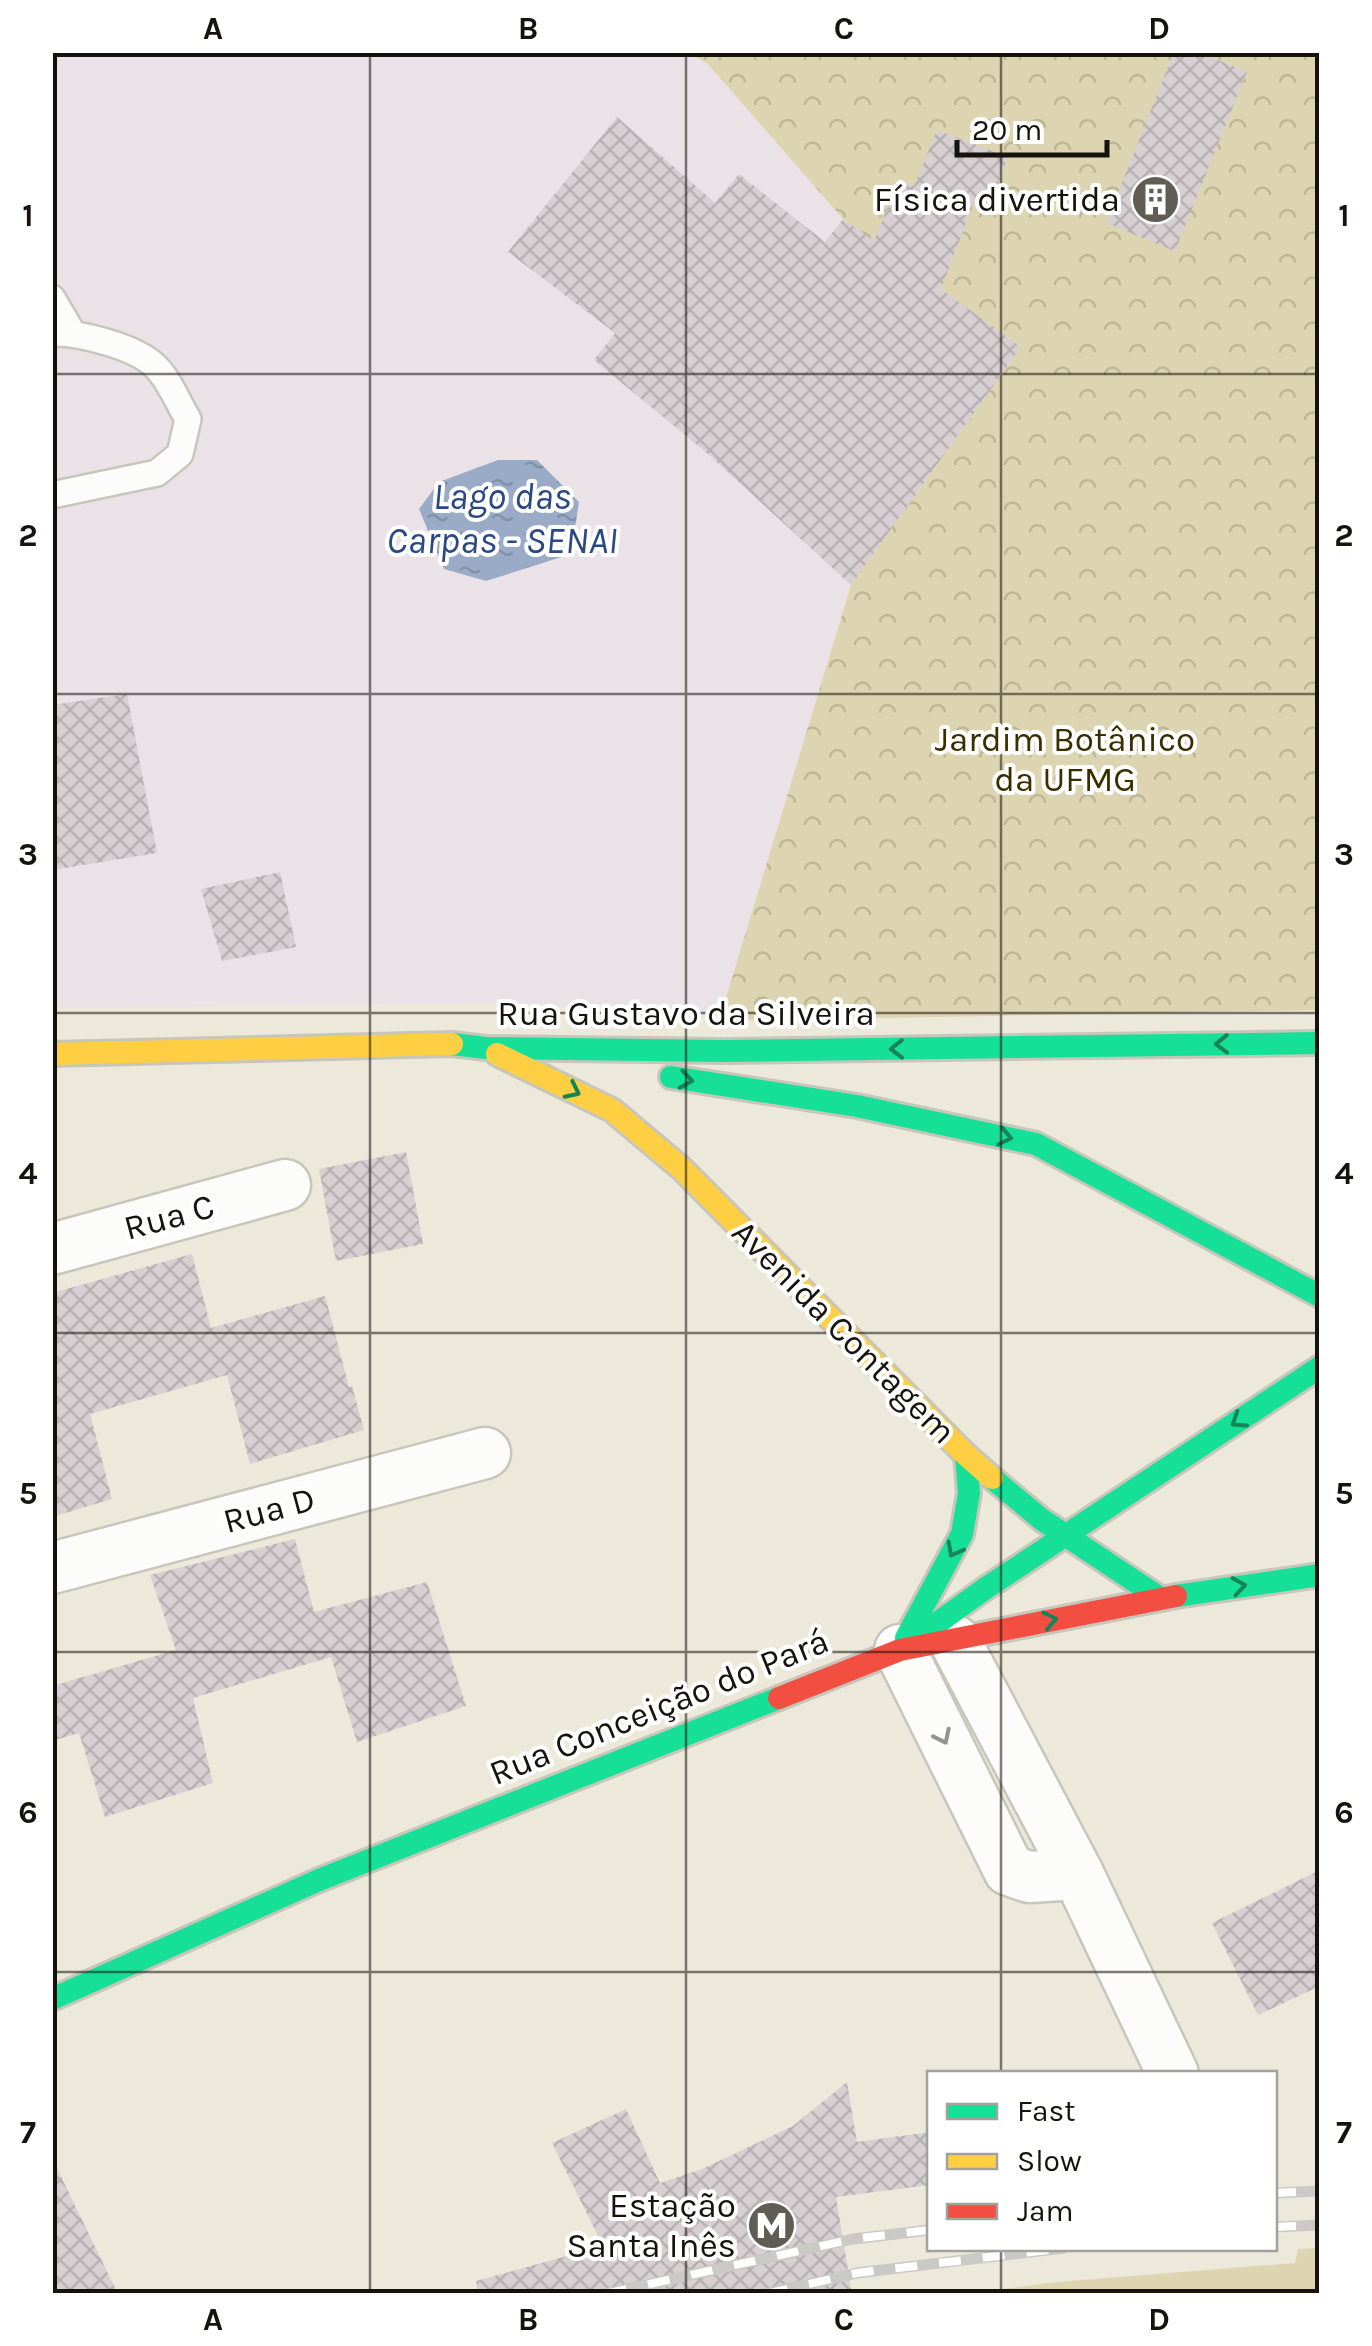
<svg xmlns="http://www.w3.org/2000/svg" width="1372" height="2346" font-family="Karla,sans-serif">
<style>
.education{fill:#eae2e7}
.grass{fill:#ddd5b1}
.forest{fill:url(#forest-crowns)}
.water{fill:url(#water-ripples)}
.building{fill:url(#building-cross-hatch)}
.lines{fill:none;stroke-linecap:round;stroke-linejoin:round}
.lane-casing{stroke:#c8c5bb;stroke-width:30}
.street-casing{stroke:#c8c5bb;stroke-width:55}
.fast-casing{stroke:#c8c5bb;stroke-width:28}
.slow-casing{stroke:#c8c5bb;stroke-width:28}
.jam-casing{stroke:#c8c5bb;stroke-width:28}
.lane{stroke:#fcfcfa;stroke-width:25}
.street{stroke:#fcfcfa;stroke-width:50}
.fast{stroke:#16e098;stroke-width:22}
.slow{stroke:#ffcf43;stroke-width:22}
.jam{stroke:#f24e42;stroke-width:22}
.rail-casing{stroke:#cac9c5;stroke-width:11}
.rail{stroke:#fff;stroke-width:8;stroke-dasharray:22;stroke-linecap:butt}
.oneway{stroke:#168459}
.oneway2{stroke:#94938e}
.grid{fill:none;stroke:#15130b;stroke-width:2.5;stroke-opacity:0.55}
.labels{text-anchor:middle;dominant-baseline:central;stroke-width:8;stroke-linejoin:round;paint-order:stroke}
.poi-label{font-size:35px;fill:#15130b;stroke:#fff;text-anchor:end}
.park-label{font-size:35px;fill:#382e00;stroke:#fff}
.street-label{font-size:35px;fill:#15130b;stroke:#fff}
.water-label{font-size:38px;font-style:italic;fill:#2a4984;stroke:#fff}
.neatline{fill:none;stroke:#15130b;stroke-width:4}
.grid-label{font-size:32px;text-anchor:middle;font-weight:bold;fill:#15130b}
</style>
<defs>
<pattern id="forest-crowns" width="20" height="18" patternUnits="userSpaceOnUse" patternTransform="scale(2.5)"><rect width="20" height="18" fill="#ddd5b1"/><path d="M2 6a3 3 0 1 1 6 0M12 15a3 3 0 1 1 6 0" fill="none" stroke="#bdb697"/></pattern>
<pattern id="water-ripples" width="26" height="14" patternUnits="userSpaceOnUse" patternTransform="scale(2.5)"><rect width="26" height="14" fill="#99abc7"/><path d="M2 4q2-2 4 0t4 0M15 11q2-2 4 0t4 0" fill="none" stroke="#8392aa"/></pattern>
<pattern id="building-cross-hatch" width="8" height="8" patternUnits="userSpaceOnUse" patternTransform="scale(2.5)"><rect width="8" height="8" fill="#d7cfd2"/><path d="M0 0l8 8M0 8l8-8" fill="none" stroke="#b8b1b3"/></pattern>
</defs>
<rect width="100%" height="100%" fill="#ece9db"/>
<!-- education -->
<polygon class="education" points="52,53 687,53 707,62 843,219 1021,347 851,585 719,1021 525,1003 53,1008"/>
<!-- grass -->
<polygon class="grass" points="1319,2248 1319,2293 973,2293 1057,2282 1295,2263 1298,2249"/>
<!-- forest -->
<polygon class="forest" points="687,53 1319,53 1319,1010 719,1021 851,585 1021,347 843,219 707,63"/>
<!-- water -->
<polygon class="water" points="498,460 537,460 579,502 571,554 486,581 444,569 419,509 439,482"/>
<!-- building -->
<g class="building">
<polygon points="1174,52 1198,52 1247,72 1175,251 1106,223"/>
<polygon points="617,117 715,203 739,174 825,242 843,219 874,241 899,180 914,186 937,130 1008,157 993,197 978,192 941,289 1021,347 851,585 708,454 594,360 615,333 508,252"/>
<polygon points="127,694 157,853 52,870 52,705"/>
<polygon points="280,872 296,947 222,961 201,889"/>
<polygon points="406,1152 423,1244 336,1261 319,1169"/>
<polygon points="192,1254 211,1328 325,1296 349,1387 352,1386 364,1430 250,1464 227,1375 90,1414 112,1499 52,1517 52,1293"/>
<polygon points="295,1539 314,1612 427,1582 466,1706 357,1742 331,1657 193,1698 213,1783 105,1817 79,1733 52,1741 52,1686 176,1650 150,1575"/>
<polygon points="1320,1870 1320,1986 1258,2015 1212,1923"/>
<polygon points="847,2082 857,2142 930,2132 930,2185 836,2197 852,2294 478,2294 476,2281 603,2246 552,2143 626,2109 660,2183 702,2169 793,2126"/>
<polygon points="52,2158 118,2294 52,2294"/>
</g>
<g class="lines">
<defs>
<g id="lane">
<polyline points="52,298 72,332"/>
<path d="M52,333C79,332 136,347 155,366C169,379 178,403 188,419L180,454L157,473L52,495"/>
</g>
<g id="street">
<polyline points="52,1249 285,1185"/>
<polyline points="52,1568 485,1453"/>
<polyline points="955,1641 1078,1874 1173,2074"/>
<polyline points="900,1650 1009,1870 1029,1877 1078,1874"/>
</g>
<g id="fast">
<polyline points="452,1044 486,1048 724,1051 1320,1043"/>
<polyline points="671,1077 857,1106 1036,1144 1320,1296"/>
<polyline points="992,1478 1041,1519 1160,1598"/>
<polyline points="1176,1596 1320,1575"/>
<polyline points="906,1638 962,1534 969,1493 966,1455"/>
<polyline points="911,1642 986,1588 1320,1367"/>
<polyline points="52,1999 319,1880 779,1698"/>
</g>
<g id="slow">
<polyline points="52,1054 452,1044"/>
<polyline points="497,1054 612,1110 681,1168 966,1455 992,1478"/>
</g>
<polyline id="jam" points="779,1698 900,1650 1176,1596"/>
</defs>
<!-- lane casing -->
<use href="#lane" class="lane-casing"/>
<!-- street casing -->
<use href="#street" class="street-casing"/>
<!-- fast casing -->
<use href="#fast" class="fast-casing"/>
<!-- slow casing -->
<use href="#slow" class="slow-casing"/>
<!-- jam casing -->
<use href="#jam" class="jam-casing"/>
<!-- lane -->
<use href="#lane" class="lane"/>
<!-- street -->
<use href="#street" class="street"/>
<!-- fast -->
<use href="#fast" class="fast"/>
<!-- slow -->
<use href="#slow" class="slow"/>
<!-- jam -->
<use href="#jam" class="jam"/>
<defs>
<g id="rail">
<polyline points="1274,2193 1320,2191"/>
<polyline points="1274,2227 1320,2225"/>
<polyline points="605,2294 853,2239 929,2230"/>
<polyline points="766,2294 857,2273 1064,2248"/>
</g>
</defs>
<!-- rail casing -->
<use href="#rail" class="rail-casing"/>
<!-- rail -->
<use href="#rail" class="rail"/>
</g>
<!-- one-way arrows -->
<defs><path id="oneway-chevron" d="M-2-3.5L2.5 0L-2 3.5" fill="none" stroke-width="1.6" stroke-linecap="round" stroke-linejoin="round" transform="scale(2.5)"/></defs>
<g class="oneway">
<use href="#oneway-chevron" transform="translate(1222 1044) rotate(179)"/>
<use href="#oneway-chevron" transform="translate(897 1049) rotate(179)"/>
<use href="#oneway-chevron" transform="translate(686 1080) rotate(9)"/>
<use href="#oneway-chevron" transform="translate(573 1091) rotate(26)"/>
<use href="#oneway-chevron" transform="translate(1005 1137) rotate(12)"/>
<use href="#oneway-chevron" transform="translate(1238 1421) rotate(147)"/>
<use href="#oneway-chevron" transform="translate(954 1550) rotate(118)"/>
<use href="#oneway-chevron" transform="translate(1239 1586) rotate(-9)"/>
<use href="#oneway-chevron" transform="translate(1050 1620) rotate(-12)"/>
</g>
<use class="oneway2" href="#oneway-chevron" transform="translate(943 1737) rotate(64)"/>
<!-- grid -->
<path class="grid" d="M370,52V2294M686,52V2294M1001,52V2074M52,374H1320M52,694H1320M52,1013H1320M52,1333H1320M52,1652H1320M52,1972H1320M1001,2248V2294"/>
<!-- icons -->
<defs>
<symbol id="building-disc" viewBox="-11 -11 22 22"><circle r="9.5" fill="#605e54" stroke="#fff"/><path d="M-4-6H4V6H1V3H-1V6H-4ZM-2.5-4.3h1.7v1.8h-1.7ZM.8-4.3h1.7v1.8H.8ZM-2.5-1h1.7V.8h-1.7ZM.8-1h1.7V.8H.8Z" fill="#fff"/></symbol>
<symbol id="metro-disc" viewBox="-11 -11 22 22"><circle r="9.5" fill="#605e54" stroke="#fff"/><path d="M-5.5 5V-5H-3L0 0L3-5H5.5V5H3V-.5L0 4L-3-.5V5Z" fill="#fff"/></symbol>
</defs>
<g fill-rule="evenodd">
<use href="#building-disc" x="1128" y="172" width="55" height="55"/>
<use href="#metro-disc" x="744" y="2198" width="55" height="55"/>
</g>
<g class="labels">
<!-- poi labels -->
<g class="poi-label">
<text x="1120" y="199">Física divertida</text>
<text x="736" y="2205">Estação<tspan x="736" dy="40">Santa Inês</tspan></text>
</g>
<!-- park labels -->
<g class="park-label">
<text x="1065" y="739">Jardim Botânico<tspan x="1065" dy="40">da UFMG</tspan></text>
</g>
<!-- street labels -->
<g class="street-label">
<text x="686" y="1013">Rua Gustavo da Silveira</text>
<text transform="translate(169 1217) rotate(-15)">Rua C</text>
<text transform="translate(844 1332) rotate(45)">Avenida Contagem</text>
<text transform="translate(269 1510) rotate(-15)">Rua D</text>
<text transform="translate(659 1707) rotate(-22)">Rua Conceição do Pará</text>
</g>
<!-- water labels -->
<g class="water-label">
<text x="502" y="496">Lago das<tspan x="502" dy="44">Carpas - SENAI</tspan></text>
</g>
</g>
<!-- border -->
<rect width="1372" height="2346" fill="none" stroke="#ffffff" stroke-width="110"/>
<!-- legend -->
<rect x="927" y="2071" width="350" height="180" fill="#ffffff" stroke="#a1a19d" stroke-width="2.5"/>
<rect x="947" y="2104" width="50" height="15" fill="#16e098" stroke="#a1a19d" stroke-width="2.5"/>
<text x="1017" y="2121" font-size="30" fill="#15130b">Fast</text>
<rect x="947" y="2154" width="50" height="15" fill="#ffcf43" stroke="#a1a19d" stroke-width="2.5"/>
<text x="1017" y="2171" font-size="30" fill="#15130b">Slow</text>
<rect x="947" y="2204" width="50" height="15" fill="#f24e42" stroke="#a1a19d" stroke-width="2.5"/>
<text x="1017" y="2221" font-size="30" fill="#15130b">Jam</text>
<!-- scale -->
<path d="M957 140v15h150v-15" fill="none" stroke="#15130b" stroke-width="5"/>
<text x="972" y="140" font-size="30" fill="#15130b" stroke="#ffffff" stroke-width="8" paint-order="stroke">20 m</text>
<rect x="55" y="55" width="1262" height="2236" class="neatline"/>
<g class="grid-label">
<text x="213" y="39">A</text>
<text x="528" y="39">B</text>
<text x="844" y="39">C</text>
<text x="1159" y="39">D</text>
<text x="28" y="226">1</text>
<text x="1344" y="226">1</text>
<text x="28" y="546">2</text>
<text x="1344" y="546">2</text>
<text x="28" y="865">3</text>
<text x="1344" y="865">3</text>
<text x="28" y="1184">4</text>
<text x="1344" y="1184">4</text>
<text x="28" y="1504">5</text>
<text x="1344" y="1504">5</text>
<text x="28" y="1823">6</text>
<text x="1344" y="1823">6</text>
<text x="28" y="2143">7</text>
<text x="1344" y="2143">7</text>
<text x="213" y="2330">A</text>
<text x="528" y="2330">B</text>
<text x="844" y="2330">C</text>
<text x="1159" y="2330">D</text>
</g>
</svg>
